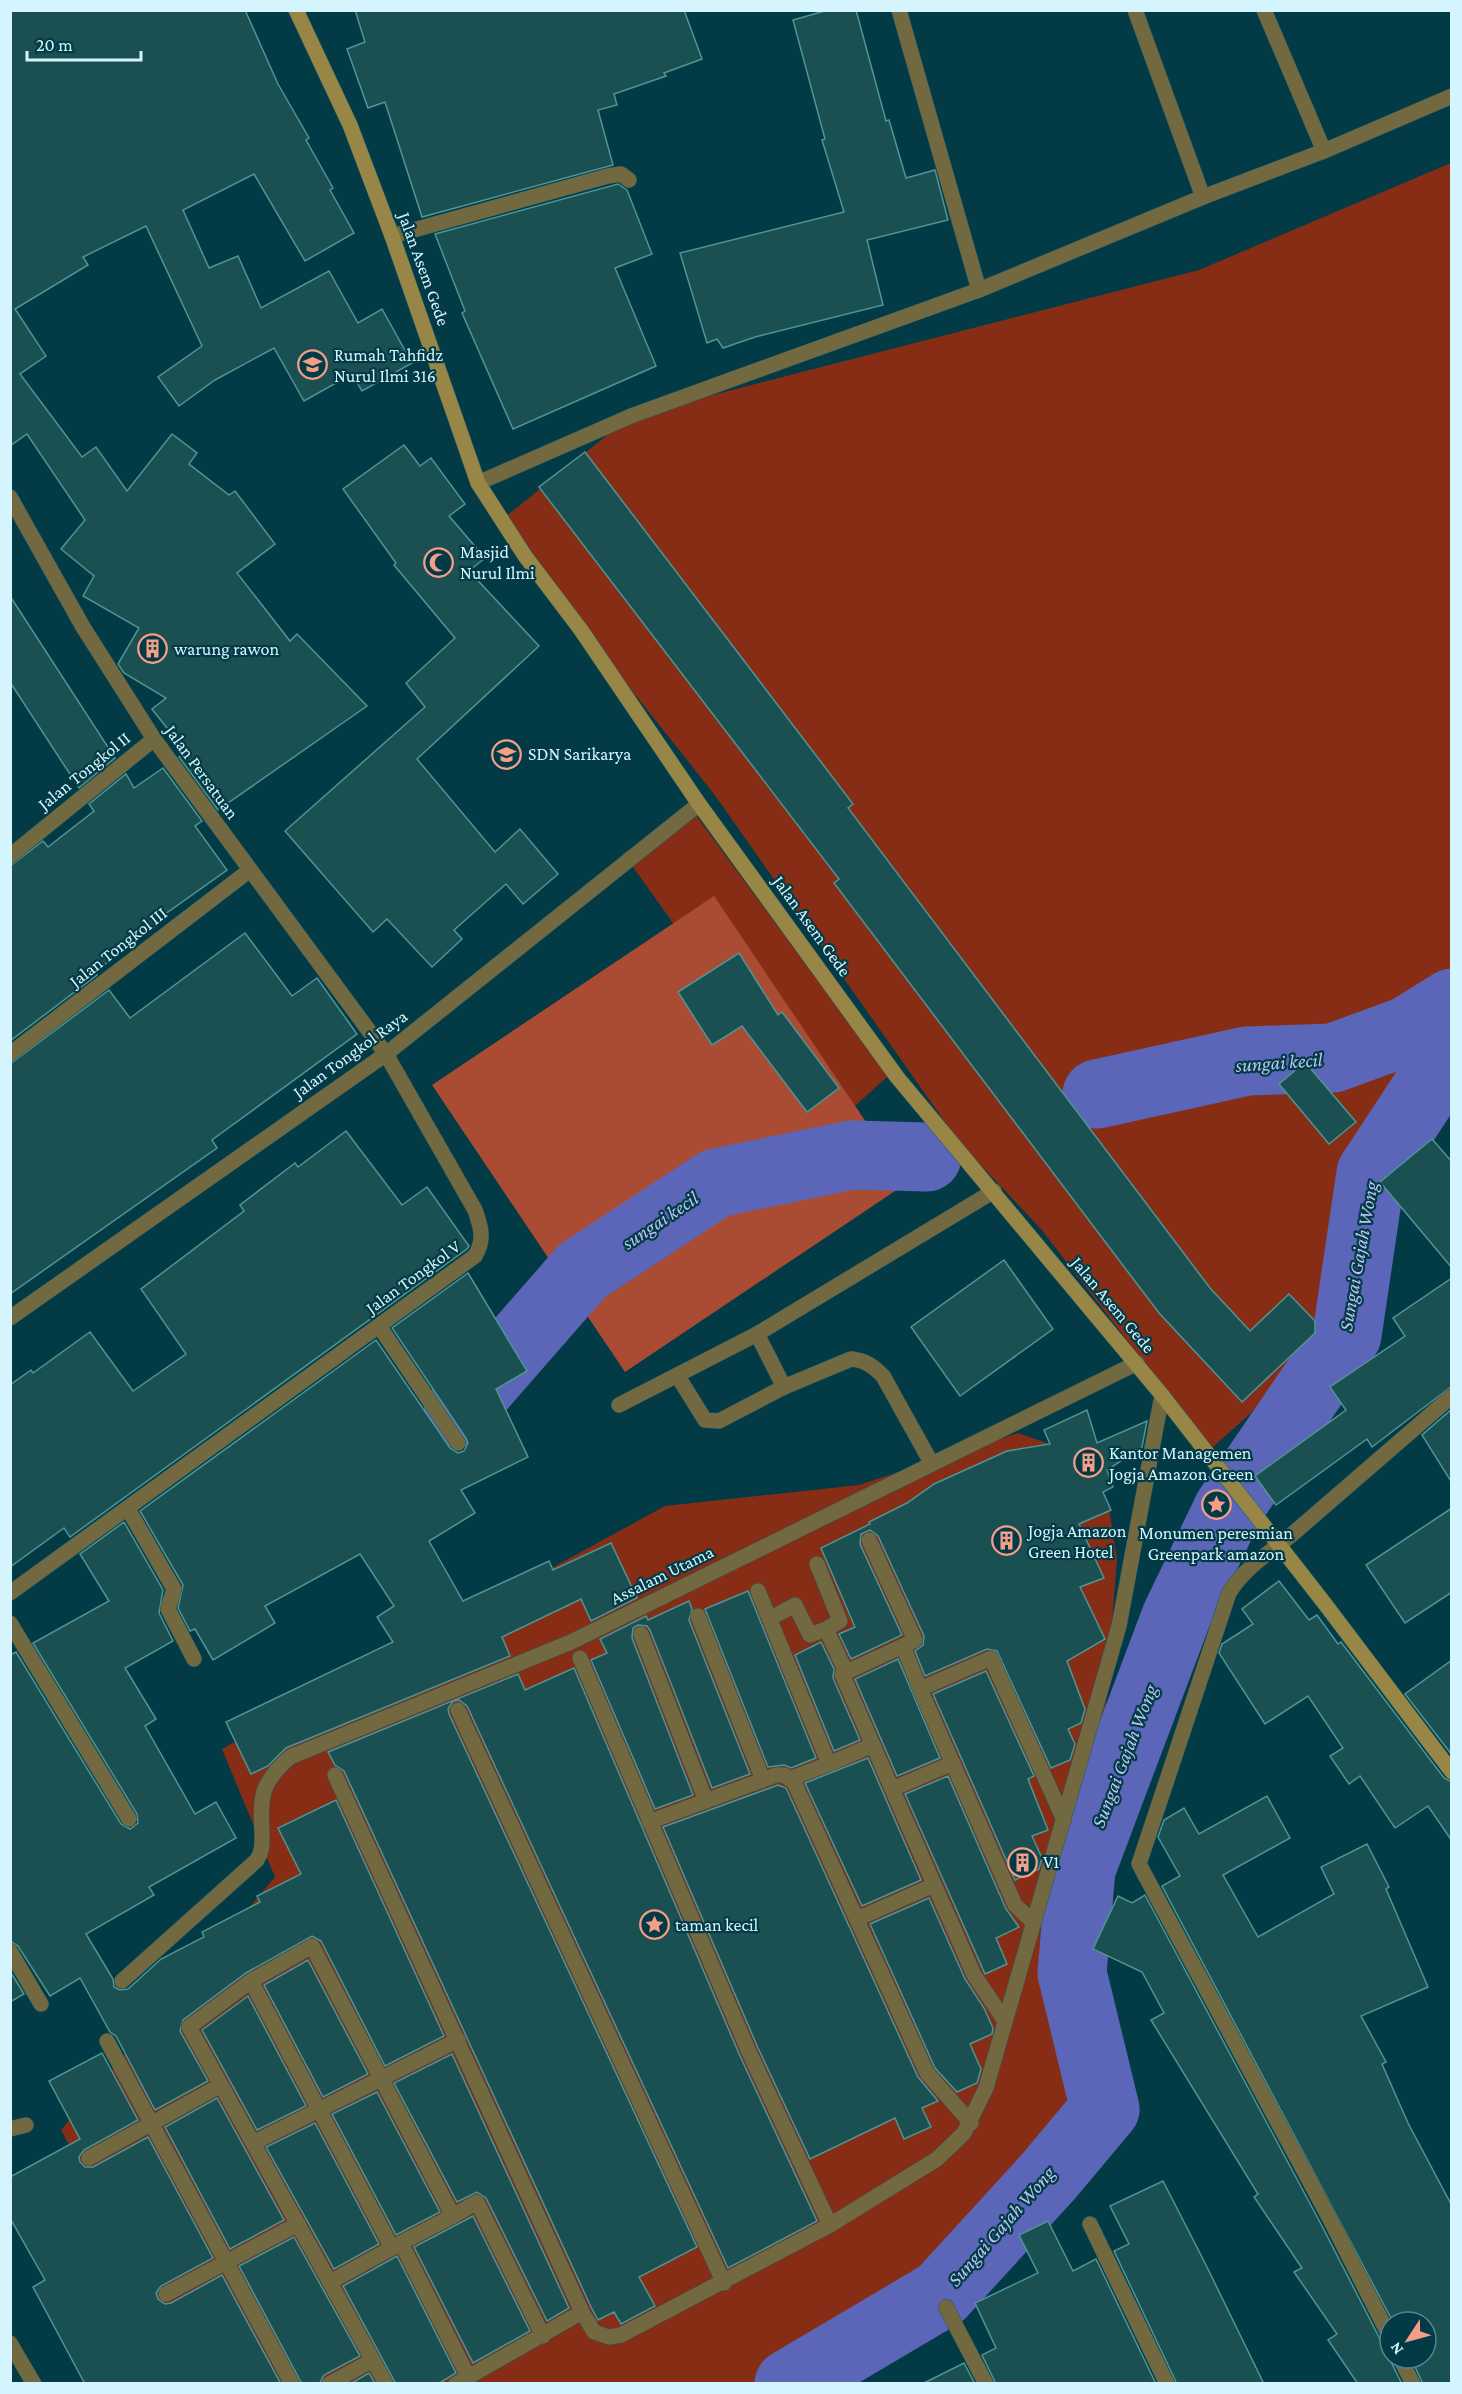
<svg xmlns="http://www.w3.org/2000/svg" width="1462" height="2394" font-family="'Crimson Pro',serif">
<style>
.green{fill:#872d15}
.forest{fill:#aa4c34}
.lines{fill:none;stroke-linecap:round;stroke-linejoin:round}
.river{stroke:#5b66b9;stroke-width:69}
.building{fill:#1a5051;stroke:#4f9595;stroke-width:1.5}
.lane-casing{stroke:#245963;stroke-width:16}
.street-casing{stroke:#245963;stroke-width:16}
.secondary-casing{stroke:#245963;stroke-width:16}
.lane{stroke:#736941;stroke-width:15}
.street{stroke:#736941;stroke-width:15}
.secondary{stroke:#978645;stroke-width:15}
.labels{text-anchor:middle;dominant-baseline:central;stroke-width:4.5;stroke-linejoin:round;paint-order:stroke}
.street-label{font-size:18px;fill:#d5f5fe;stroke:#023b46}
.poi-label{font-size:18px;fill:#d5f5fe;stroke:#023b46;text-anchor:start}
.water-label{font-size:20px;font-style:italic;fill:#bbc4f1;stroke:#023b46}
</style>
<rect width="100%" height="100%" fill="#023b46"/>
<!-- green -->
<g class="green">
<polygon points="1451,163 1451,1047 1366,1172 1340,1333 1213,1447 1187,1418 1041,1229 959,1142 714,794 583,629 508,546 499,522 631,416 1199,270"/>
<polygon points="695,814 888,1076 824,1134 623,853"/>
<polygon points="1018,1433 1064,1449 1108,1502 1117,1559 1100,1776 1078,1868 1070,1973 1105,2109 1048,2177 941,2294 793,2383 199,2383 61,2130 275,1877 222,1749 665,1506 859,1485"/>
</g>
<!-- forest -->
<polygon class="forest" points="714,896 907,1183 625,1372 432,1085"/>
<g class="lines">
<!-- river -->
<g class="river">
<polyline points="1097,1094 1247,1061 1333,1058 1407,1031 1452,1003"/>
<polyline points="458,1413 582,1271 716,1183 852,1155 927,1157"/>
<polyline points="789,2384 941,2294 1048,2177 1105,2109 1072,1973 1081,1869 1176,1617 1228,1509 1347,1335 1371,1173 1452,1050"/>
</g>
</g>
<!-- building -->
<g class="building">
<polygon points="10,10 245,10 278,84 309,138 306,140 333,188 330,190 354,233 305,261 254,174 183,210 209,268 238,256 261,308 329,271 358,323 382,309 412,363 362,391 352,374 304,401 274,348 215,380 179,406 158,377 202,346 146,226 83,257 88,265 15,309 46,356 20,374 82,457 96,447 127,491 172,434 197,453 189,464 229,495 235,491 275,544 237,573 290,641 297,634 367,706 218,810 179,757 186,752 152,709 166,698 124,673 118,664 139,628 83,596 94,576 61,549 85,520 27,434 10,446"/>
<polygon points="355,10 684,10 702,59 664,73 666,76 614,94 617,105 598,110 613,165 422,217 385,102 368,108 347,49 365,42"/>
<polygon points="828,10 856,10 886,121 889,120 906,178 935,170 948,220 867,240 883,305 755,337 723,348 717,339 707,343 680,253 844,212 822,140 825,139 793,20"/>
<polygon points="618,184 627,190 652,254 615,268 656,366 513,429 462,313 465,311 435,234"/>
<polygon points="404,445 420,466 431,458 465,504 449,516 485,558 469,571 539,646 417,759 495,852 520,829 558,874 523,904 506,884 454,930 462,939 432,967 387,919 373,932 285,831 425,707 406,683 455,638 394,565 396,563 343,489"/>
<polygon points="585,452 853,804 848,808 1210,1288 1250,1331 1289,1294 1315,1321 1315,1333 1242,1402 1159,1313 834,883 839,879 539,487"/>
<polygon points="10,596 115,758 79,788 10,682"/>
<polygon points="163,768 202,821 195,826 227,870 164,915 166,918 95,972 97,975 10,1041 10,866 43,841 48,847 94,811 89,804 126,774 134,788"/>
<polygon points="245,933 292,996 317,978 357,1034 212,1140 217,1148 10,1294 10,1064 109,990 130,1018"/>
<polygon points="739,953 778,1015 782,1012 839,1088 807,1112 742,1026 712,1045 678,992"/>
<polygon points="1305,1062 1356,1122 1329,1144 1279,1084"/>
<polygon points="346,1131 402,1205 427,1187 469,1246 467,1249 70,1537 64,1528 10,1567 10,1385 31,1370 33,1373 90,1332 133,1391 186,1354 141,1289 244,1211 240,1205 295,1163 298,1167"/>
<polygon points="1432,1139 1452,1162 1452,1268 1380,1182"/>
<polygon points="1004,1260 1053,1329 960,1396 911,1327"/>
<polygon points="468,1273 527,1371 496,1389 528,1457 461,1490 475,1513 429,1541 463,1601 549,1561 553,1570 611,1543 637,1598 591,1621 581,1599 502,1637 510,1656 286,1748 268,1766 251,1774 226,1722 393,1642 377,1617 394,1606 360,1554 265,1606 275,1623 213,1660 195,1629 190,1631 178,1608 183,1585 140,1511 376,1340 450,1448 458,1453 464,1451 468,1443 466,1438 392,1328"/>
<polygon points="1452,1278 1452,1386 1372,1447 1367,1439 1276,1505 1255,1476 1346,1410 1330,1387 1405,1336 1393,1318"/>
<polygon points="1452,1409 1452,1483 1422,1435"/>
<polygon points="1087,1410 1097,1443 1147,1421 1142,1447 1107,1470 1113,1487 1103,1492 1111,1510 1079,1524 1104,1578 1080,1587 1105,1639 1067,1661 1085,1709 1081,1723 1068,1729 1075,1744 1070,1760 1051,1768 997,1651 987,1649 925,1676 915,1651 923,1645 924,1636 878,1536 870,1530 861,1534 860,1544 902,1635 851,1659 839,1634 855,1627 821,1548 870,1524 869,1522 907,1503 934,1484 1007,1451 1050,1444 1044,1430"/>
<polygon points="1452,1508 1452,1592 1405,1623 1366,1565"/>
<polygon points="124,1522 163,1590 159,1613 173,1641 125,1668 156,1719 145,1726 195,1814 216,1802 236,1838 149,1887 154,1895 86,1934 113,1979 114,1987 120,1990 128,1989 161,1959 204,1937 202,1932 260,1902 257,1896 301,1874 278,1828 336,1800 444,2036 385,2066 321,1941 312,1936 246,1973 183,2020 180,2031 208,2081 155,2110 116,2036 110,2032 80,1978 50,1996 18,1946 10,1941 10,1655 16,1652 121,1824 130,1829 138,1823 137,1814 33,1643 109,1601 80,1554"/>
<polygon points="1279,1581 1309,1620 1317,1615 1338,1644 1341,1642 1444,1778 1452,1782 1452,1841 1428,1806 1395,1828 1360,1776 1349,1784 1330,1756 1343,1748 1308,1696 1265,1724 1219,1653 1222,1644 1253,1624 1242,1609"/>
<polygon points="748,1591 816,1758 791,1768 784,1765 768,1767 705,1609"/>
<polygon points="689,1601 692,1609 689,1620 750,1774 712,1788 650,1630 647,1626 638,1625 633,1628 632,1638 693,1795 655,1809 591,1660 607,1653 600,1639 646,1616 648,1620"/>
<polygon points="821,1642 834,1669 833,1678 860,1740 834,1751 795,1655"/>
<polygon points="898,1659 940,1758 897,1776 855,1679"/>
<polygon points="1452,1660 1452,1755 1405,1694"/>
<polygon points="574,1668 740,2056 817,2221 728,2268 467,1706 459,1700 453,1701 448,1709 449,1714 697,2247 639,2277 655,2306 621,2324 614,2312 598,2320 591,2307 344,1771 335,1765 328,1752 518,1674 525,1690"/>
<polygon points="986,1671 1034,1776 1028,1779 1048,1830 1032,1836 1042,1858 1039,1869 1015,1880 933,1694"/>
<polygon points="868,1758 921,1880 862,1906 805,1783"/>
<polygon points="948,1776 1006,1909 1019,1927 996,1938 1007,1964 985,1974 905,1794"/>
<polygon points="778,1785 786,1788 918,2077 938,2101 922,2108 931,2127 904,2139 895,2118 810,2159 758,2048 663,1827"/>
<polygon points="1267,1796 1290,1838 1223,1875 1258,1937 1334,1894 1321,1867 1367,1844 1389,1887 1386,1889 1428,1987 1361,2016 1386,2062 1382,2064 1408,2123 1452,2206 1452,2384 1423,2384 1411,2358 1426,2358 1426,2322 1393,2322 1162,1886 1180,1876 1158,1837 1164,1820 1184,1808 1199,1834"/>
<polygon points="1145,1895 1322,2226 1381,2341 1390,2347 1391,2362 1402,2384 1358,2384 1328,2340 1337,2334 1294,2272 1302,2268 1254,2197 1258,2194 1151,2020 1164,2013 1142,1972 1093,1949 1118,1896 1132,1903"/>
<polygon points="929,1898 965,1979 984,2008 993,2028 992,2034 970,2044 981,2069 977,2083 957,2092 935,2068 870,1924"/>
<polygon points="308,1960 368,2074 323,2097 264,1985"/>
<polygon points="10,1971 24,1994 10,2002"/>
<polygon points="248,1996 306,2106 257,2130 202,2030"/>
<polygon points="102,2053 138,2120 84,2150 79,2157 80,2162 85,2167 93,2167 148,2137 213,2258 161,2286 156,2293 158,2299 165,2304 171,2303 222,2275 281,2384 85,2384 33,2287 45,2280 10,2218 10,2177 80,2139 49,2081"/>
<polygon points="452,2054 569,2308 547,2321 486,2198 477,2192 457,2202 394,2083"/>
<polygon points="377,2092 440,2212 396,2235 332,2114"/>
<polygon points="217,2098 284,2220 230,2249 165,2127"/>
<polygon points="315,2123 379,2244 334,2269 266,2147"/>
<polygon points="1163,2181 1206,2265 1264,2384 1177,2384 1114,2251 1129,2244 1110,2206"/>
<polygon points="473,2216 530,2331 473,2363 414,2247"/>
<polygon points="1048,2221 1073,2271 1096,2259 1156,2384 996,2384 982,2355 996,2348 975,2303 1038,2273 1019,2235"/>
<polygon points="294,2237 360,2356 324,2375 319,2384 302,2384 239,2266"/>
<polygon points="397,2256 456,2373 438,2384 396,2384 343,2286"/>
<polygon points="964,2363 975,2384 922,2384"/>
<polygon points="369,2373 375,2384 350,2384"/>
</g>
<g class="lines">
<defs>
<g id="lane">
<polyline points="899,10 979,290"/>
<polyline points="1264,10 1324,151"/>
<polyline points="478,483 631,416 979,290 1203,197 1324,151 1452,96"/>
<polyline points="10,856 154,739"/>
<polyline points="10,1054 250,870"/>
<polyline points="677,1375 705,1420 719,1421 784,1387 757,1334"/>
<path d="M784,1387L851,1359C865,1360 873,1366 883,1376L932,1464"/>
<polyline points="619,1405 757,1334 994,1191"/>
</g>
<g id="street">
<polyline points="1135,10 1203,197"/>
<polyline points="392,236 608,176 621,174 629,180"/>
<path d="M10,497L83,627L154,739L386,1054L475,1210C481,1227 485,1240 475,1256L10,1593"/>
<polyline points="10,1318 386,1054 699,804"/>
<polyline points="379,1326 458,1443"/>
<polyline points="128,1509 174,1589 168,1609 194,1659"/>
<polyline points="869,1540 915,1640 903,1646 920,1689 991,1658 1064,1820"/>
<polyline points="817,1564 840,1621 826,1629 846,1672"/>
<polyline points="758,1591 829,1764 873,1745"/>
<polyline points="698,1616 763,1780"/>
<polyline points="771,1618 795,1605 810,1635 826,1629"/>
<polyline points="10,1623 129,1819"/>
<polyline points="641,1634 706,1801"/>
<polyline points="580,1658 749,2052 830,2225"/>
<polyline points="920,1689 1015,1905 1034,1923"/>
<polyline points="458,1710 724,2283"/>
<polyline points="953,1763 892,1789 974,1975 1005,2021"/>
<polyline points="335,1775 582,2312 594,2332 609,2337 621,2335 830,2225 937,2159 964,2133 986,2088 1119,1626 1162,1395"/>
<polyline points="789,1779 829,1764"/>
<polyline points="892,1789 842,1674 903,1646"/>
<polyline points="649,1822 776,1775 784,1775 794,1782 927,2073 971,2123"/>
<polyline points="857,1919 934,1885"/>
<polyline points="10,1951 41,2004"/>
<path d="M122,1981L257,1860C263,1850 262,1844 262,1833C260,1795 261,1783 290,1757L571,1642L1137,1363"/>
<polyline points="251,1981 312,1946 453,2216 477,2202 543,2336"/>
<polyline points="107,2041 292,2384"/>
<polyline points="10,2129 26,2125"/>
<polyline points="253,2143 458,2040"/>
<polyline points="89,2158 221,2085"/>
<polyline points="453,2216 401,2243 468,2376"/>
<polyline points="1090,2224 1167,2384"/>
<polyline points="330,2282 401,2243"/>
<polyline points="166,2294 298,2224"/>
<polyline points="946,2307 986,2384"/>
<path d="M1390,2337L1331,2221L1139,1864L1229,1593C1247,1564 1271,1553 1296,1531C1348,1486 1400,1441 1452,1396"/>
<polyline points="10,2343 34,2384"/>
<polyline points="1400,2358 1413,2384"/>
<polyline points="329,2384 373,2360"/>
<polyline points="386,2384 189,2027 251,1981 392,2248"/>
<polyline points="456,2384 582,2312"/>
</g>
<polyline id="secondary" points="296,10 350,125 392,236 478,483 525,556 581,630 699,804 897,1077 1162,1395 1325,1604 1452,1772"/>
</defs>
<!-- lane casing -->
<use href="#lane" class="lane-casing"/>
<!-- street casing -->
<use href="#street" class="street-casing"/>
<!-- secondary casing -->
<use href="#secondary" class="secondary-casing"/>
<!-- lane -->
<use href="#lane" class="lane"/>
<!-- street -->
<use href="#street" class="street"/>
<!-- secondary -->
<use href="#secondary" class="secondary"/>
</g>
<!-- icons -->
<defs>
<symbol id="school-ring" viewBox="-11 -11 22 22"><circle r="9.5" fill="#023b46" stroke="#f49e88" stroke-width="1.5"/><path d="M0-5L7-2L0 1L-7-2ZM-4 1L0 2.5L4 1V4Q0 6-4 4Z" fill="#f49e88"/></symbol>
<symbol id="mosque-ring" viewBox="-11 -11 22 22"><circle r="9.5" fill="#023b46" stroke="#f49e88" stroke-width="1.5"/><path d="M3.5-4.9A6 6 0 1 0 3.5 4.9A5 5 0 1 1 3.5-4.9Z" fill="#f49e88"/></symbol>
<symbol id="building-ring" viewBox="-11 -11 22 22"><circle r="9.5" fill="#023b46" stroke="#f49e88" stroke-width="1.5"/><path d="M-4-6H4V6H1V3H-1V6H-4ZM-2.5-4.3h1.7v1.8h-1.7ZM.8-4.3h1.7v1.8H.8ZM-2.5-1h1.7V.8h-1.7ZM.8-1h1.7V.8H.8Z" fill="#f49e88"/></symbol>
<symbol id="sight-ring" viewBox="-11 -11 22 22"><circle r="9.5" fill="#023b46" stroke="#f49e88" stroke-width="1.5"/><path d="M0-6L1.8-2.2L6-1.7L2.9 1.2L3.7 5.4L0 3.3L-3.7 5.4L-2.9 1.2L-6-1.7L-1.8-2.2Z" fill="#f49e88"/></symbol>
</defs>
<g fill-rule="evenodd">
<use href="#school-ring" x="296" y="348" width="33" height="33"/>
<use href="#mosque-ring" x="422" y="546" width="33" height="33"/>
<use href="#building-ring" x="136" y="632" width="33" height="33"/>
<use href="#school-ring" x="490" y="738" width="33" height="33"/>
<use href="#building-ring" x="1072" y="1446" width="33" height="33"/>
<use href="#sight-ring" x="1200" y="1488" width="33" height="33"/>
<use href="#building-ring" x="990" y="1524" width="33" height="33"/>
<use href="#building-ring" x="1006" y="1846" width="33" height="33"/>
<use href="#sight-ring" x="638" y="1908" width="33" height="33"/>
</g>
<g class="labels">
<!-- street labels -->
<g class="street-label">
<text transform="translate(424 269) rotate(70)">Jalan Asem Gede</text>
<text transform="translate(84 771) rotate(-39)">Jalan Tongkol II</text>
<text transform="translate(202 772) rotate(54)">Jalan Persatuan</text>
<text transform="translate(812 926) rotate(54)">Jalan Asem Gede</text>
<text transform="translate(118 947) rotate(-38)">Jalan Tongkol III</text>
<text transform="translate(350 1054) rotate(-36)">Jalan Tongkol Raya</text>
<text transform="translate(413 1277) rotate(-36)">Jalan Tongkol V</text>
<text transform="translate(1113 1305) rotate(50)">Jalan Asem Gede</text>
<text transform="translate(662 1575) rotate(-26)">Assalam Utama</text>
</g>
<!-- poi labels -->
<g class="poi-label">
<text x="334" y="355">Rumah Tahfidz<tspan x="334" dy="21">Nurul Ilmi 316</tspan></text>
<text x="460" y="552">Masjid<tspan x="460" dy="21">Nurul Ilmi</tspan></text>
<text x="174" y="649">warung rawon</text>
<text x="528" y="754">SDN Sarikarya</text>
<text x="1109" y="1453">Kantor Managemen<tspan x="1109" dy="21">Jogja Amazon Green</tspan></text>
<text x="1028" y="1531">Jogja Amazon<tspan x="1028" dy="21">Green Hotel</tspan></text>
<text x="1216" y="1533" text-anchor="middle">Monumen peresmian<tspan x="1216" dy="21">Greenpark amazon</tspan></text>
<text x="1043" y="1862">V1</text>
<text x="675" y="1925">taman kecil</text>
</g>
<!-- water labels -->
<g class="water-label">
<text transform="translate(1279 1062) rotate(-4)">sungai kecil</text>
<text transform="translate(660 1220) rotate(-34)">sungai kecil</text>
<text transform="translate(1358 1256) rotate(-80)">Sungai Gajah Wong</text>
<text transform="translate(1124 1756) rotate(-69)">Sungai Gajah Wong</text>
<text transform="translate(1001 2226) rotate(-49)">Sungai Gajah Wong</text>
</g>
</g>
<!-- border -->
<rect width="1462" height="2394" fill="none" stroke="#d5f5fe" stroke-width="24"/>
<!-- north arrow -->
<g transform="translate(1408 2340) rotate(234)"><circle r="28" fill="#023b46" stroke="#568590" stroke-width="1.5"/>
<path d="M0-4.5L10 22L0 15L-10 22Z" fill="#f49e88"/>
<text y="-9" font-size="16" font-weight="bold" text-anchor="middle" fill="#d5f5fe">N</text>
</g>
<!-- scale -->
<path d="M27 51v9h114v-9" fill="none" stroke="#d5f5fe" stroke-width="3"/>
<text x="36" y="51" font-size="18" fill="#d5f5fe" stroke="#023b46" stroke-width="4.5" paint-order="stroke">20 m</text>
</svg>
